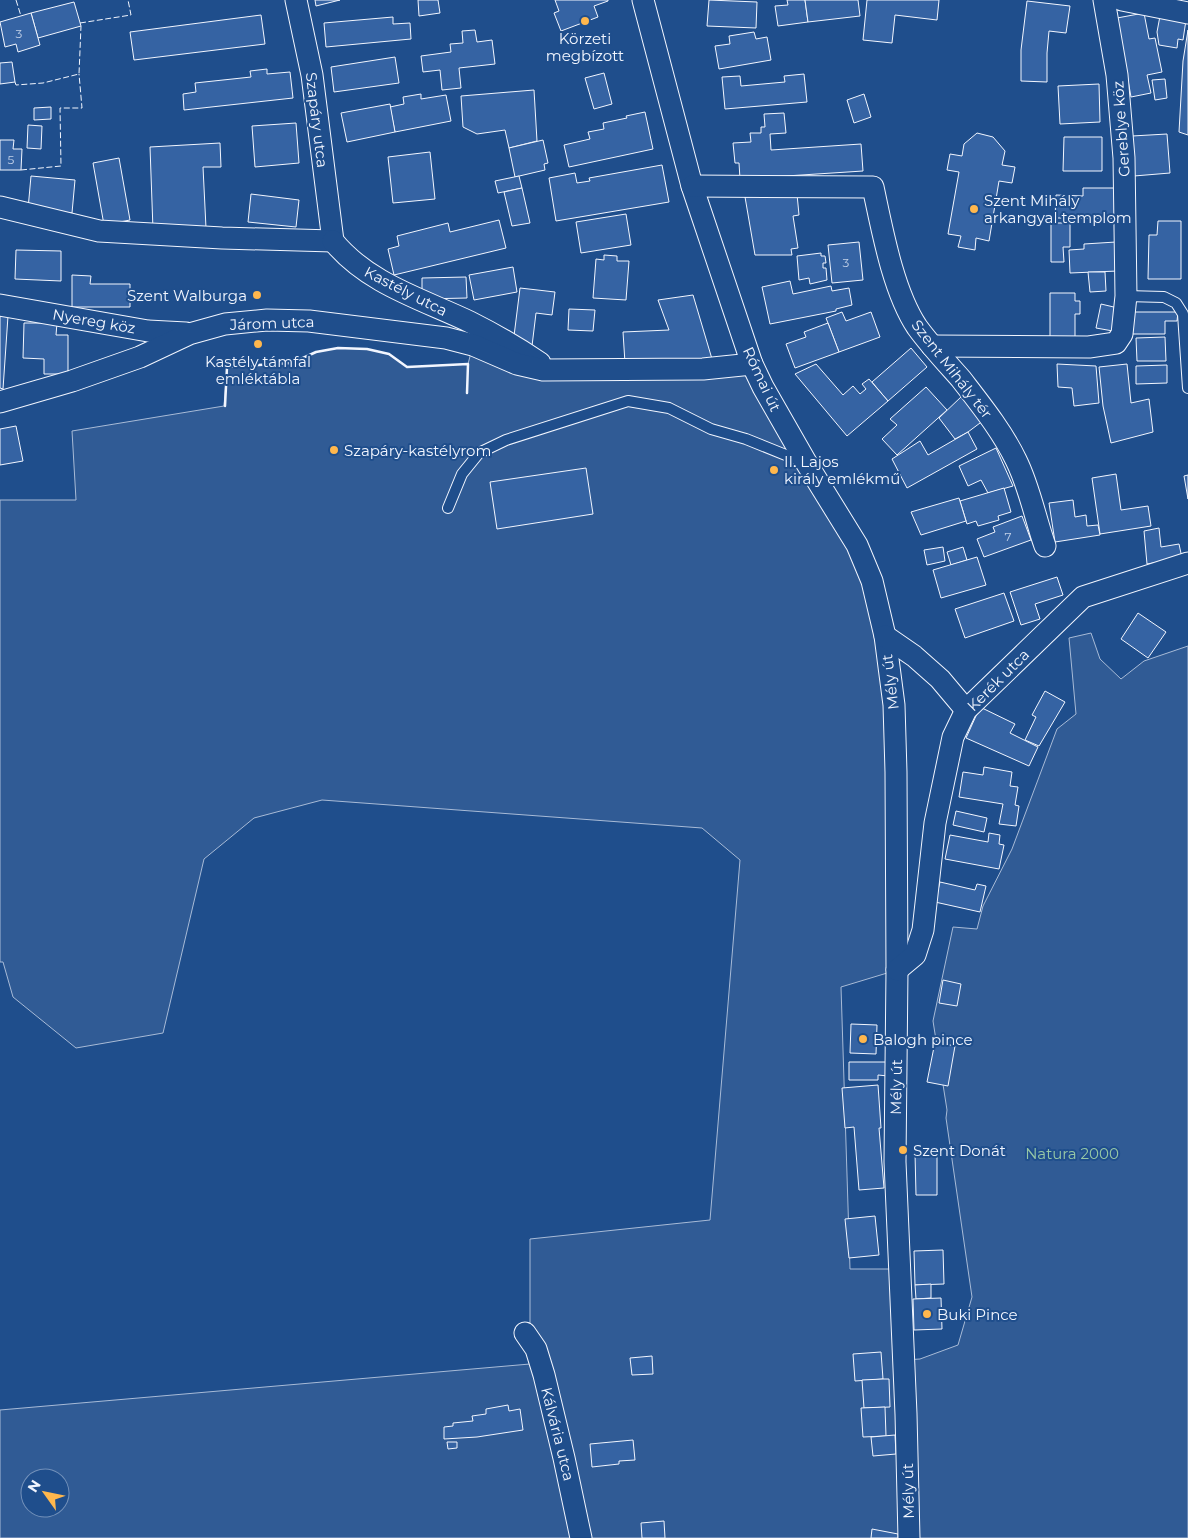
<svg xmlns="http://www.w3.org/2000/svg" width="1188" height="1538" font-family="Montserrat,sans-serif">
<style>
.green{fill:#305b95;stroke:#a8bbd7;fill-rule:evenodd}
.building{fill:#3563a3;stroke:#f2f6ff}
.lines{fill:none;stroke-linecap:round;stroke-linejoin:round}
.service-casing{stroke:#f2f6ff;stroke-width:12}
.minor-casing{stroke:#f2f6ff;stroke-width:23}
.service{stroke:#1f4e8c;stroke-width:10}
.minor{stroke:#1f4e8c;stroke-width:21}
.fence{stroke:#f2f6ff;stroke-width:1;stroke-dasharray:6 2.5;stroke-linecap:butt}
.wall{stroke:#f2f6ff;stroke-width:2.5}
.poi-dot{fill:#ffb74d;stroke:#1f4e8c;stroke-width:2}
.labels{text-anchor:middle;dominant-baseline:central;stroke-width:4;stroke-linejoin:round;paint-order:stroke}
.number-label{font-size:12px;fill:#c3d1e8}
.poi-label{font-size:15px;fill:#f2f6ff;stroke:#1f4e8c;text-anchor:start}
.street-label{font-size:15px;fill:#f2f6ff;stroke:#1f4e8c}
.park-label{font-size:15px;fill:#97c8a6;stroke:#1f4e8c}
</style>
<rect width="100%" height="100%" fill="#1f4e8c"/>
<!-- green -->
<path class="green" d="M473,345L517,364H752L835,508L885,636L897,970L841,987L850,1269H899L904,1360L920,1359L958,1345L972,1297L946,1118L947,1110L933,1021L953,927L977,929L983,906L1012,849L1057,729L1076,714L1069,638L1091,633L1100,659L1121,679L1144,661L1188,646V1538H0V1410L530,1364V1239L710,1220L740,860L702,828L322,800L254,818L204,859L163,1033L76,1048L13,997L3,962H0V500H76L72,431L224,406L227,367L292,363L316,352L338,348L367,349L389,354L407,367L468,364ZM30,1478H60V1508H30Z"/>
<!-- building -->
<g class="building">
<polygon points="315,0 340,0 316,6"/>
<polygon points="418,0 438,0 440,13 419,16"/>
<polygon points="555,0 608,0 608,1 594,6 598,17 561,31 554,13 559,11"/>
<polygon points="709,0 757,2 756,28 707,26"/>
<polygon points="787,0 805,0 808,22 778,26 775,6 788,5"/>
<polygon points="805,0 858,0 860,16 808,22"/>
<polygon points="867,0 939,0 937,20 895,15 892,43 863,40"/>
<polygon points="1027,1 1070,6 1066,33 1049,31 1047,53 1047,82 1021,81 1021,50"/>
<polygon points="74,2 81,26 38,38 31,13"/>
<polygon points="31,13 40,45 18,52 16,44 5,47 0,22"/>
<polygon points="1144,13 1149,39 1155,38 1162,72 1147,75 1151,93 1131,97 1117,18"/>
<polygon points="261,15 265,44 134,60 130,32"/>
<polygon points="1160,16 1186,20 1183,40 1178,39 1177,48 1159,45 1157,32"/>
<polygon points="393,17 393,24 410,23 411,39 326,47 324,23"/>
<polygon points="475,30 477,42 492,40 495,64 459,68 461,88 442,90 440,70 423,72 421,56 451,52 450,44 463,43 462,31"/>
<polygon points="1188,30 1188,135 1179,132 1183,61"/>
<polygon points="754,32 756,39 767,37 771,60 719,69 715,46 730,44 729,36"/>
<polygon points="395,57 399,83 334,92 331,67"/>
<polygon points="12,62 15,82 0,84 0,63"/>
<polygon points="267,69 267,74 290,72 293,98 184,110 183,94 196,92 195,83 251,77 250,71"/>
<polygon points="604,73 612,104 594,109 585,78"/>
<polygon points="804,74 807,102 725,109 722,77 740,76 741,86 785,82 784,76"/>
<polygon points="1165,79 1167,98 1155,100 1152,80"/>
<polygon points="1099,84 1100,122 1060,124 1058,86"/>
<polygon points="534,90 537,141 509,148 505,130 477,134 463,127 461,96"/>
<polygon points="421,94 421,99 446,95 451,121 395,132 390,107 404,104 403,97"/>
<polygon points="864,94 871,117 854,123 847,100"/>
<polygon points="390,104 395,132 347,142 341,113"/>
<polygon points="51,107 51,119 34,120 34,108"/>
<polygon points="645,112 653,149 569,167 564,145 590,139 588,132 604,129 603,123 627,118 626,116"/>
<polygon points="784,113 786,133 770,134 771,150 861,144 863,171 740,179 739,163 735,163 733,143 751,142 750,133 761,133 761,127 765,127 764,114"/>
<polygon points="296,123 299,163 255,167 252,126"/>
<polygon points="28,125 42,126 41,149 27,148"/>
<polygon points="977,133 993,137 1005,151 1002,165 1015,167 1012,183 999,181 989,241 976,238 975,250 958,247 961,236 948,234 959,172 947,170 950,154 962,156 964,144"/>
<polygon points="1167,134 1170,173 1134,176 1132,136"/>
<polygon points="1064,137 1102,137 1102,171 1063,171"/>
<polygon points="0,140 14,140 13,149 22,149 21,170 0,170"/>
<polygon points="543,140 548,163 544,164 545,170 515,177 509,148"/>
<polygon points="220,143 221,167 203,167 206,228 153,230 150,147"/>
<polygon points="430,152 435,199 393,203 388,157"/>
<polygon points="119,158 130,220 104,225 93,163"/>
<polygon points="662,165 669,202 556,221 549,178 575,173 577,183 590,181 589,178"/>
<polygon points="31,176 75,180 72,213 28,209"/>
<polygon points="519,176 522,188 498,193 495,181"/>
<polygon points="522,188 530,223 512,226 504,192"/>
<polygon points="1083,188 1116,188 1116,218 1055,218 1056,195 1083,196"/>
<polygon points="251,194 299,200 296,227 248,222"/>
<polygon points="797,194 799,215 793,216 798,248 791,249 792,255 755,255 745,197"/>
<polygon points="626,214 631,245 581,253 576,222"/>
<polygon points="499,220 506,248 394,275 388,249 399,246 397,236 448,223 450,232"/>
<polygon points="1158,221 1181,221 1181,279 1148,279 1149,235 1157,235"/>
<polygon points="1051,223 1070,223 1070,247 1063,247 1064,262 1051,262"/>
<polygon points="859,242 863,280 832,283 828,245"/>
<polygon points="1116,242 1118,271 1070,273 1069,250 1084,249 1084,244"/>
<polygon points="16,250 61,251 61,281 15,279"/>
<polygon points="821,253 821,256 825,256 826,263 823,263 823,268 826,268 827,280 810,284 809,278 799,280 797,256"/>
<polygon points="604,255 617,256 617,261 629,261 626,300 593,298 596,259 604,260"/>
<polygon points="513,267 517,292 474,300 469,275"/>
<polygon points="1088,272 1105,272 1106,291 1090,292"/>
<polygon points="72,275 91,276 90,284 130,284 130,307 72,307"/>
<polygon points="466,277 467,298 422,299 422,278"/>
<polygon points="790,281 793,294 831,286 832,291 849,288 852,305 836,309 836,311 770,324 762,287"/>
<polygon points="520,288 555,292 552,315 536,313 532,346 513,344"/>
<polygon points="1050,293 1075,293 1075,301 1080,301 1080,314 1075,314 1075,338 1050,338"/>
<polygon points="693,295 712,359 625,363 623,332 669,330 658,300"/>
<polygon points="1101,304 1118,308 1113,331 1096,328"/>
<polygon points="569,309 595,310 593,331 568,330"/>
<polygon points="842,312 846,321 871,312 880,337 839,352 826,318"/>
<polygon points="1133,312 1178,312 1177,321 1165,321 1165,334 1132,334"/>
<polygon points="0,316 8,316 3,389 0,388"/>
<polygon points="24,323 57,323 56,335 68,335 68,374 44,374 44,359 23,358"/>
<polygon points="828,323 839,352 795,368 786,344 806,337 804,332"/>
<polygon points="1165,337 1166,361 1137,361 1136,338"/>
<polygon points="911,348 927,367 888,401 872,382"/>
<polygon points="816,364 843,395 853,386 860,394 866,389 862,384 869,379 888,401 847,436 795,374"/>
<polygon points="1057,364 1096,366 1099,403 1074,406 1072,388 1058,387"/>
<polygon points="1127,364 1131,403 1149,399 1153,432 1111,443 1103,406 1099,367"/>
<polygon points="1167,365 1167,383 1136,384 1136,366"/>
<polygon points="926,387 947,410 897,455 882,439 897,425 890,419"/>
<polygon points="962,396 984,420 968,432 955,439 939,418"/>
<polygon points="16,426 23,461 0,465 0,429"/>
<polygon points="968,432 977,449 907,488 892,459 920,441 928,455"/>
<polygon points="996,448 1013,486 988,493 981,480 968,486 959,466"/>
<polygon points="586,468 593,514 497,529 490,482"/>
<polygon points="1116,474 1121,510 1148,506 1151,526 1100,534 1092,478"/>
<polygon points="1188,475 1188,499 1184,476"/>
<polygon points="1004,488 1011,512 998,516 999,520 978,526 976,521 967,524 960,501"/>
<polygon points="959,498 966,521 921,535 911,512"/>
<polygon points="1073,500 1075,517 1086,515 1087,526 1098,525 1100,535 1055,542 1049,503"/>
<polygon points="1022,516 1031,540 984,557 977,539 995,532 993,527"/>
<polygon points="1159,528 1161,547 1179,544 1182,558 1147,564 1144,531"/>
<polygon points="943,547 945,561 927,565 924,550"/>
<polygon points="963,547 967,560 951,565 947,552"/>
<polygon points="977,557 986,585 941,598 933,570"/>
<polygon points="1057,577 1063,595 1035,604 1040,619 1021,625 1010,592"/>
<polygon points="1004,593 1014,621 965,638 955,609"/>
<polygon points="1138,613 1166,632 1148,658 1121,639"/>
<polygon points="1045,691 1065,702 1039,746 1025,740 1036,717 1032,715"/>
<polygon points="980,707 1015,724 1010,733 1038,747 1029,766 966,738"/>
<polygon points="984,767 1012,772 1010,786 1018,787 1015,805 1019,806 1016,826 999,824 1003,804 959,797 963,772 983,775"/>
<polygon points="956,811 987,818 984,832 953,825"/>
<polygon points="989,833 1000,835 999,844 1004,845 999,869 945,859 950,835 988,842"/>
<polygon points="940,882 975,890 977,884 986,886 980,912 935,902"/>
<polygon points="943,980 961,984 957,1006 939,1003"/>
<polygon points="851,1024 877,1025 876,1054 850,1053"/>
<polygon points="935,1042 955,1046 948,1086 927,1082"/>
<polygon points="849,1062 888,1062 888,1076 878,1075 878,1080 849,1080"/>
<polygon points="878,1085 881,1128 879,1128 884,1188 859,1190 854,1127 845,1128 842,1088"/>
<polygon points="915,1153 937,1153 937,1195 916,1195"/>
<polygon points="875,1216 879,1255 849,1258 845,1219"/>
<polygon points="943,1250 944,1284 915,1285 914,1251"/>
<polygon points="931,1284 931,1298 916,1299 915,1285"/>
<polygon points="941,1298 942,1329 914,1330 913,1299"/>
<polygon points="881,1352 883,1379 855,1381 853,1354"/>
<polygon points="652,1356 653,1374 632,1375 630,1358"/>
<polygon points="883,1379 889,1379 890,1407 864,1408 862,1380"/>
<polygon points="508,1405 509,1411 520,1409 523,1430 477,1437 444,1439 444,1427 453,1426 453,1423 473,1421 472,1416 486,1414 486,1409"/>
<polygon points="885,1407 886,1436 863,1437 861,1408"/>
<polygon points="895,1435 896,1454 873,1456 871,1437"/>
<polygon points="633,1440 635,1460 619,1461 619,1464 592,1467 590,1444"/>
<polygon points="447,1442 457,1442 457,1448 448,1449"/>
<polygon points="664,1521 665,1538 642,1538 641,1523"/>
<polygon points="872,1529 898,1534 898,1538 871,1538"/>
</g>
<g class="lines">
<defs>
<g id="service">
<polyline points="1126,296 1164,297 1176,303 1183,314 1188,388"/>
<polyline points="448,508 462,474 479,453 506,440 628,401 669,408 711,429 746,439 803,462"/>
</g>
<g id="minor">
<polyline points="296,0 312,75 333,241"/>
<polyline points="643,0 692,186 752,364 763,387 807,464 857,545 872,581 885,636 894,705 896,772 897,970 895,1162 906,1414 909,1538"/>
<polyline points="1122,0 1188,13"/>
<path d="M692,186L873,187C882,229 893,291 917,327C930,345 946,362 961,379C981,405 1002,431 1016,460C1030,488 1035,518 1045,546"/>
<polyline points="0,207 99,231 222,238 333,241"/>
<path d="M333,241C368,284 422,299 470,322C494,334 518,348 540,363"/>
<polyline points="0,305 148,331 186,333"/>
<polyline points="932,346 1089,347 1116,343 1122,334 1126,296 1124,158 1117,75 1104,0"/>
<polyline points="0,402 72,381 140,357 189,334 225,324 267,320 309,321 446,338 473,345 517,364 543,370 703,369 752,364"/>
<polyline points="885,636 914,656 940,679 966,710"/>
<polyline points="897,970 915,955 923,930 935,823 953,737 966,710 1083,597 1188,563"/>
<polyline points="525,1333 536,1349 544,1375 564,1458 581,1538"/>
</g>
</defs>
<!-- service casing -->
<use href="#service" class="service-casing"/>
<!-- minor casing -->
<use href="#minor" class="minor-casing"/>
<!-- service -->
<use href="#service" class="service"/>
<!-- minor -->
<use href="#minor" class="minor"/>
<!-- fence -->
<g class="fence">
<polyline points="16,0 21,16"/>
<polyline points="80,23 131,15 128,0"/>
<polyline points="15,82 16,85 43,83 79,74 81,26"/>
<polyline points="21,170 61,166 60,108 82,108 79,74"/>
</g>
<!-- wall -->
<polyline class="wall" points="225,406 227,367 292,363 316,352 338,348 367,349 389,354 407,367 468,364 467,393"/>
</g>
<!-- markers -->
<g class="poi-dot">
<circle cx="585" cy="21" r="5"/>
<circle cx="974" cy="209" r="5"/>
<circle cx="257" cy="295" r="5"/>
<circle cx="258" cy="344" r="5"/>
<circle cx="334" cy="450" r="5"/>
<circle cx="774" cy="470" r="5"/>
<circle cx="863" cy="1039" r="5"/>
<circle cx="903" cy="1150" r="5"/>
<circle cx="927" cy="1314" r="5"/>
</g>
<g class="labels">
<!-- number labels -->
<g class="number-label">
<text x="19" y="33">3</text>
<text x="11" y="159">5</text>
<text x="846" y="262">3</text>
<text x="1008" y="536">7</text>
</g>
<!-- poi labels -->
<g class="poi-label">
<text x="585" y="38" text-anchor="middle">Körzeti<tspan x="585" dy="17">megbízott</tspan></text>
<text x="984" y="200">Szent Mihály<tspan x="984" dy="17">arkangyal templom</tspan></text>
<text x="247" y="295" text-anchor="end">Szent Walburga</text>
<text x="258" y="361" text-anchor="middle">Kastély támfal<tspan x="258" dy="17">emléktábla</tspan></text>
<text x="344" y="450">Szapáry-kastélyrom</text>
<text x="784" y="461">II. Lajos<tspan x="784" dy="17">király emlékmű</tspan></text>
<text x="873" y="1039">Balogh pince</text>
<text x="913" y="1150">Szent Donát</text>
<text x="937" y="1314">Buki Pince</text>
</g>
<!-- street labels -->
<g class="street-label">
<text transform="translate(317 120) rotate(83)">Szapáry utca</text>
<text transform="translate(1121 129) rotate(-94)">Gereblye köz</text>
<text transform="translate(406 291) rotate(27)">Kastély utca</text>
<text transform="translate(94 321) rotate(10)">Nyereg köz</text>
<text transform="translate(272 323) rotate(-2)">Járom utca</text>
<text transform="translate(952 369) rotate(52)">Szent Mihály tér</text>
<text transform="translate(762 379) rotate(65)">Római út</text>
<text transform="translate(998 680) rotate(-45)">Kerék utca</text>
<text transform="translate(890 682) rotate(-97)">Mély út</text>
<text transform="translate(896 1087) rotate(-89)">Mély út</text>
<text transform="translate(558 1434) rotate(76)">Kálvária utca</text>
<text transform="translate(908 1491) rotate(-91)">Mély út</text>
</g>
<!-- park labels -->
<g class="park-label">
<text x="1072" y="1153">Natura 2000</text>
</g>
</g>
<!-- north arrow -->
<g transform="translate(45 1493) rotate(303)"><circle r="24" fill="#1f4e8c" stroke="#7391ba"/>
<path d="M0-4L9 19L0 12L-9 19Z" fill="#ffb74d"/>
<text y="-8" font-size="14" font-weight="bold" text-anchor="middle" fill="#f2f6ff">N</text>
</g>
</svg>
